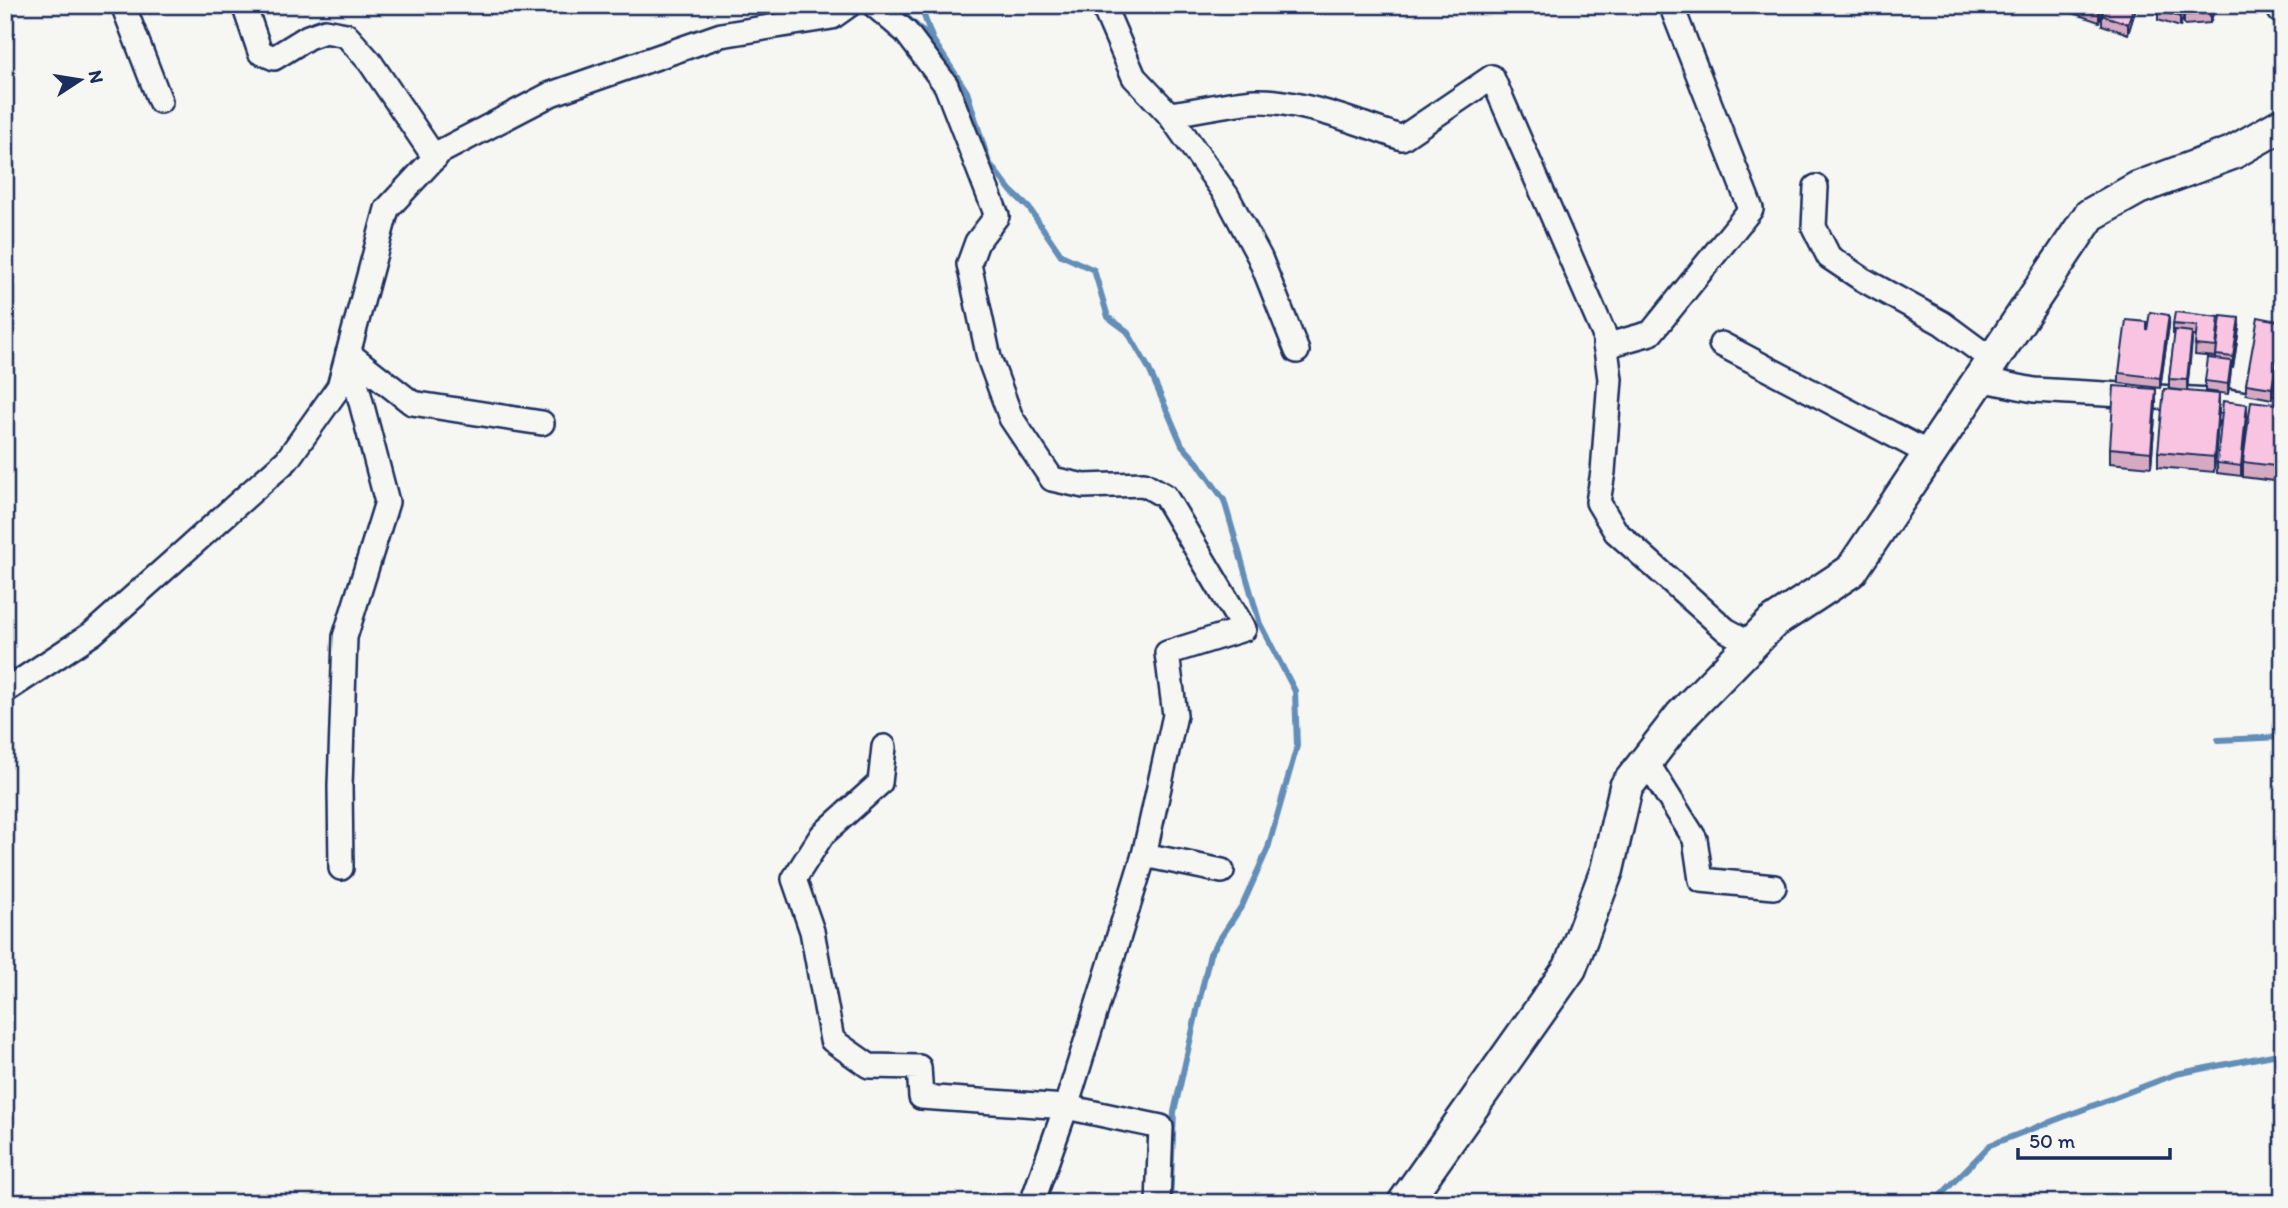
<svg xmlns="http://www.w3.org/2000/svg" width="2288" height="1208" font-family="Itim,sans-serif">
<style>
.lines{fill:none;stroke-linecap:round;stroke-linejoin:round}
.stream{stroke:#638eb7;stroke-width:6}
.street-casing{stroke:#1b2f5e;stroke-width:28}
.secondary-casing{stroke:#1b2f5e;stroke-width:37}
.street{stroke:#f6f6f2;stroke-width:23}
.secondary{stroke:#f6f6f2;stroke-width:32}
.wall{fill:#d6a9c2;stroke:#1b2f5e;stroke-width:2}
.shaded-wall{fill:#ae899e;stroke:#1b2f5e;stroke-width:2}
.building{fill:#f9c4e1;stroke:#1b2f5e;stroke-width:2}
</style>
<rect width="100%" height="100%" fill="#f6f6f2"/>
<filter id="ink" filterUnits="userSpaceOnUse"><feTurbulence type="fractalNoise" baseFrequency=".0143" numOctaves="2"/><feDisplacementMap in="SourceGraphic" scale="14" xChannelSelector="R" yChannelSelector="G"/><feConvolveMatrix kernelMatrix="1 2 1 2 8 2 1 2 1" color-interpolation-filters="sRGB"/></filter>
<g filter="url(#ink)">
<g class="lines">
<!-- stream -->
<g class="stream">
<polyline points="893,5 932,39"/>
<polyline points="920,5 933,40 967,92 989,163 1011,191 1029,208 1061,255 1094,270 1108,317 1127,331 1148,367 1182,445 1198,463 1224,500 1260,624 1295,691 1297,746 1268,848 1243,904 1210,954 1174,1112 1170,1203"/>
<polyline points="2218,740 2283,737"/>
<polyline points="1933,1203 1990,1145 2176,1074 2283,1053"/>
</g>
<defs>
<g id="street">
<polyline points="123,5 160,101"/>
<polyline points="244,5 260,52 274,58 308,37 325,31 346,35 370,62 435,158"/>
<polyline points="874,5 906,32 946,85 997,216 977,242 969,264 989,358 1011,418 1052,479 1084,486 1144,484 1165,496 1244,629 1167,653 1175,715 1144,855 1222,871"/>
<path d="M1103,5L1134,77L1169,114C1197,111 1226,103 1255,101C1297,99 1362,124 1402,138L1492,77L1604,334L1610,379L1603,472L1598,502L1616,532L1726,630L1752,644"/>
<polyline points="2280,11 2283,9"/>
<polyline points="1169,114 1227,196 1260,258 1297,351"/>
<polyline points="1816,187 1814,227 1829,257 1862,279 1942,323 1992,360"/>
<polyline points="1721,344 1930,454"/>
<polyline points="1605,346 1651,333 1751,209 1671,5"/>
<polyline points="348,353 412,403 542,423"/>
<polyline points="1979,379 2034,390 2228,401 2283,410"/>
<polyline points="5,691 93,633 287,460 339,387 387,209 440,152 551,94 721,35 832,17 849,5"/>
<polyline points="884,747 880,783 822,835 794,879 812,931 832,1040 869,1066 919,1067 921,1097 1066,1107 1161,1127 1158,1203"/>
<polyline points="1646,761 1695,839 1701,880 1774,887"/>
<polyline points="341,868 340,786 345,637 387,502 349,356"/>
<polyline points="1032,1203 1066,1107 1144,855"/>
</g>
<polyline id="secondary" points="1404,1203 1570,968 1607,870 1626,787 1681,716 1772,623 1851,571 2090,215 2138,188 2232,153 2283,124"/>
</defs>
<!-- street casing -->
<use href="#street" class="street-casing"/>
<!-- secondary casing -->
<use href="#secondary" class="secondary-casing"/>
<!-- street -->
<use href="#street" class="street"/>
<!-- secondary -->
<use href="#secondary" class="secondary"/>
</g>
<!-- wall -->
<g class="wall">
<polygon points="2064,5 2137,5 2128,34 2102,25 2102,15 2104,7 2099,22 2064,10"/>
<polygon points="2159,5 2216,5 2210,23 2184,25 2184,15 2180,27 2158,20 2158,10"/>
<polygon points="2283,322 2283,334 2272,399 2246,394 2246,384"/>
<polygon points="2173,324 2219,327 2216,357 2195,355 2196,336 2192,336 2187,391 2169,389 2169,379 2175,334 2173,334"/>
<polygon points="2169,325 2160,388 2119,383 2119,373"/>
<polygon points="2239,328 2233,368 2231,367 2228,394 2205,391 2205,381 2216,359 2216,355"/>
<polygon points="2156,404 2151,467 2110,463 2110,448"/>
<polygon points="2283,405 2283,482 2243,477 2243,462"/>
<polygon points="2219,409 2214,472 2158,467 2158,452"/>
<polygon points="2247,414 2241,476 2217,473 2217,463"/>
</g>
<!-- shaded-wall -->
<g class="shaded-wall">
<polygon points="2102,5 2105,5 2099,22 2099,12"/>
<polygon points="2134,5 2137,5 2128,34 2128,24"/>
<polygon points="2184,5 2187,5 2180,27 2180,17"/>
<polygon points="2213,5 2216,5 2210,23 2210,13"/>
<polygon points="2169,315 2169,325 2160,388 2160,378"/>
<polygon points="2239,318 2239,328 2233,368 2233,357"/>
<polygon points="2283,323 2283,334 2272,399 2272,388"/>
<polygon points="2192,332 2192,342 2187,391 2187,380"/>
<polygon points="2231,361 2231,371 2228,394 2228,384"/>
<polygon points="2156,389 2156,404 2151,467 2151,452"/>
<polygon points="2219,394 2219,409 2214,472 2214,457"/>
<polygon points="2247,404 2247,414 2241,476 2241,466"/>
</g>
<!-- building -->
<g class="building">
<polygon points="2080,5 2102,5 2099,12"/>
<polygon points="2105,5 2134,5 2128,24 2102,15"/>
<polygon points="2159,5 2184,5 2180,17 2158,10"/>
<polygon points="2186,5 2213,5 2210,13 2184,15"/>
<polygon points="2150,312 2169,315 2160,378 2119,373 2126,320 2147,322 2147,330"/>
<polygon points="2175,312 2219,317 2216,347 2195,345 2197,326 2173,324"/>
<polygon points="2221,316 2239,318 2233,357 2216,355"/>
<polygon points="2258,317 2283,322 2272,388 2246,384"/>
<polygon points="2175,330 2192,332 2187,380 2169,379"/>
<polygon points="2208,358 2231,361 2228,384 2205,381"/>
<polygon points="2114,386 2156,389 2151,452 2110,448"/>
<polygon points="2164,389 2219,394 2214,457 2158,452"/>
<polygon points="2223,401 2247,404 2241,466 2217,463"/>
<polygon points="2251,401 2283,405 2283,467 2243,462"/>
</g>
</g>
<!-- margin -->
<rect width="2288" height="1208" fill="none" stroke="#f6f6f2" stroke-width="28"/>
<rect x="14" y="14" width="2260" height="1180" fill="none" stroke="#1b2f5e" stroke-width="2.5" filter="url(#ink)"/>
<!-- north arrow -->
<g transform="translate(80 80) rotate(78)" stroke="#f6f6f2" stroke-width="5" paint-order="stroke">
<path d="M0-5L12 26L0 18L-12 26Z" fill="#1b2f5e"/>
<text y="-10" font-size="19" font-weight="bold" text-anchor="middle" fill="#1b2f5e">N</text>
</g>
<!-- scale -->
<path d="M2018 1148v10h152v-10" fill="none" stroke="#1b2f5e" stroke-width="3.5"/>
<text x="2029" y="1148" font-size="21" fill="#1b2f5e" stroke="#f6f6f2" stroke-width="5" paint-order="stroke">50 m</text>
</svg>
